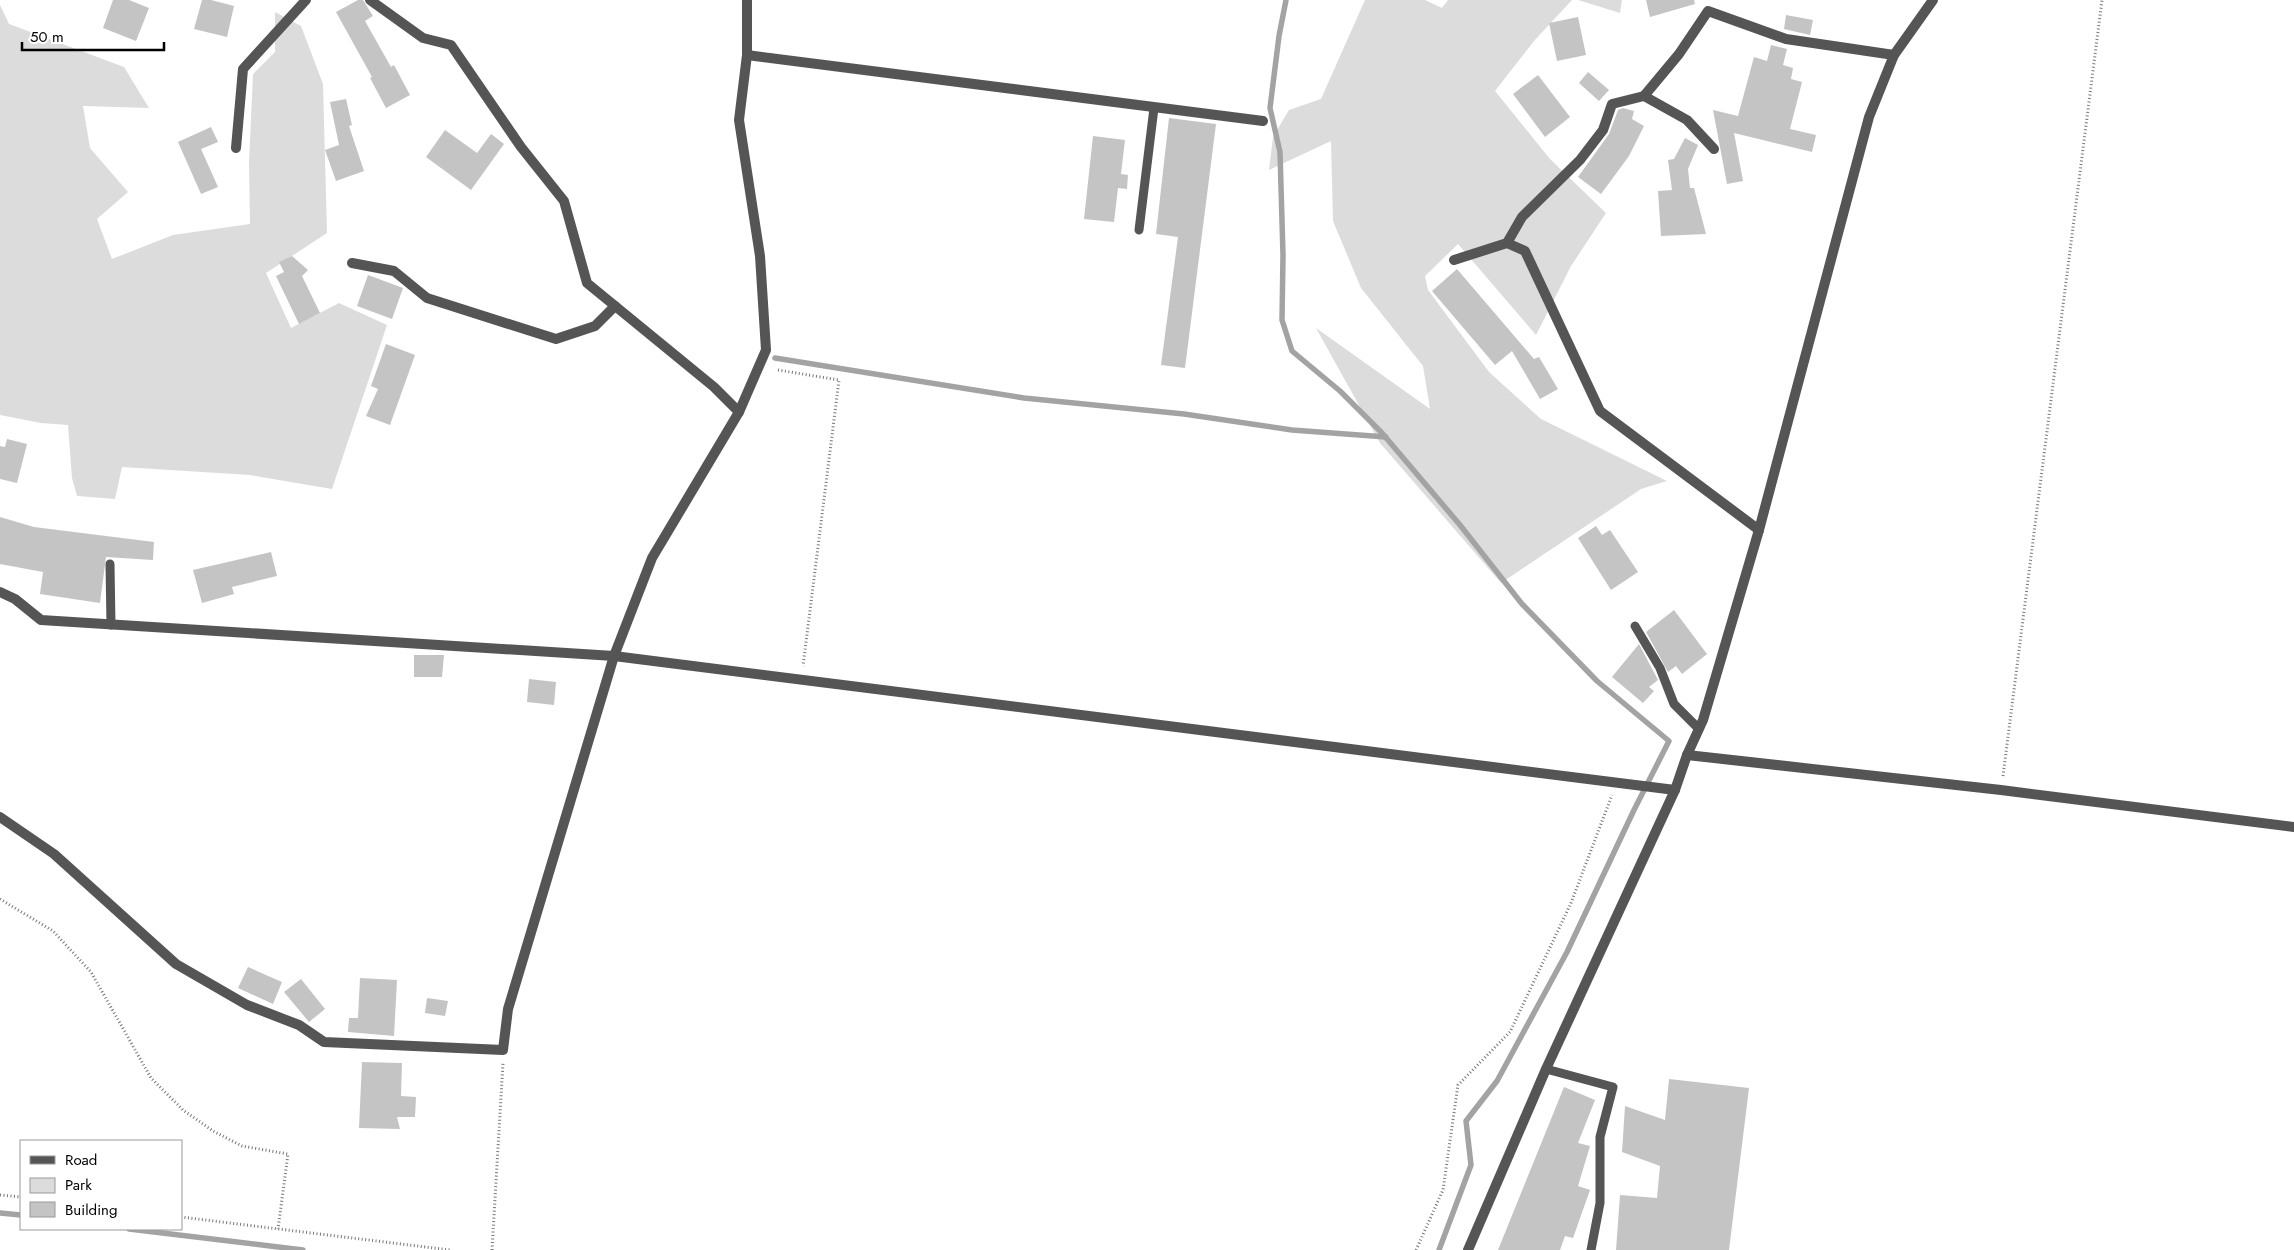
<svg xmlns="http://www.w3.org/2000/svg" width="2294" height="1250" font-family="Jost,sans-serif">
<style>
.green{fill:#dcdcdc}
.lines{fill:none;stroke-linecap:round;stroke-linejoin:round}
.stream{stroke:#a3a3a3;stroke-width:5.5}
.building{fill:#c4c4c4}
.path{stroke:#777;stroke-width:3;stroke-dasharray:1 2.5;stroke-linecap:butt}
.service{stroke:#555;stroke-width:9}
.minor{stroke:#555;stroke-width:10}
.tertiary{stroke:#555;stroke-width:10}
</style>
<rect width="100%" height="100%" fill="#fff"/>
<!-- green -->
<g class="green">
<polygon points="1365,0 1425,0 1442,8 1448,0 1572,0 1534,41 1495,91 1550,159 1606,213 1571,266 1536,335 1458,244 1425,276 1428,290 1489,372 1541,419 1667,481 1641,489 1501,583 1380,443 1316,328 1430,409 1423,366 1361,288 1333,221 1331,141 1269,170 1273,137 1289,110 1321,99"/>
<polygon points="1578,0 1622,0 1620,13"/>
<polygon points="0,5 9,24 124,67 149,108 83,106 90,148 128,192 97,219 112,259 173,235 250,224 249,163 253,74 275,52 275,12 301,26 323,84 327,233 266,273 291,328 339,303 387,325 332,489 250,475 122,467 115,499 77,496 72,478 68,425 41,423 0,415"/>
</g>
<g class="lines">
<!-- stream -->
<g class="stream">
<polyline points="1286,0 1279,36 1270,108 1280,152 1283,255 1282,320 1292,351 1340,391 1382,433 1460,525 1522,604 1597,681 1669,741 1634,810 1567,952 1497,1081 1466,1121 1471,1165 1439,1250"/>
<polyline points="775,358 1024,398 1184,414 1292,430 1386,437"/>
<polyline points="0,1213 21,1215"/>
<polyline points="129,1229 303,1250"/>
</g>
</g>
<!-- building -->
<g class="building">
<polygon points="113,0 129,0 149,8 136,41 103,28"/>
<polygon points="202,0 211,0 234,6 227,37 194,29"/>
<polygon points="358,0 363,0 373,16 365,21 391,67 394,65 410,95 386,108 370,78 372,77 336,12"/>
<polygon points="1646,0 1694,0 1695,4 1650,17"/>
<polygon points="1786,15 1813,20 1810,35 1784,29"/>
<polygon points="1578,17 1586,55 1557,61 1549,23"/>
<polygon points="1771,45 1787,49 1783,65 1793,68 1791,79 1802,82 1790,129 1816,135 1812,152 1734,133 1743,181 1727,184 1713,110 1738,116 1754,57 1767,61"/>
<polygon points="1588,72 1609,90 1599,101 1579,83"/>
<polygon points="1538,75 1570,117 1545,137 1513,94"/>
<polygon points="346,99 352,125 349,126 364,171 336,181 325,150 339,145 330,102"/>
<polygon points="1623,108 1634,111 1632,119 1644,126 1629,156 1601,194 1578,177 1609,134 1618,110"/>
<polygon points="1169,118 1216,124 1185,368 1161,365 1178,237 1156,234"/>
<polygon points="211,127 218,142 201,149 218,187 201,194 178,142"/>
<polygon points="445,130 477,153 491,134 504,144 471,190 426,157"/>
<polygon points="1093,136 1125,140 1121,174 1128,175 1127,189 1118,188 1114,222 1084,219"/>
<polygon points="1685,138 1698,145 1688,169 1690,188 1694,188 1706,234 1661,236 1658,191 1672,190 1668,160 1674,159"/>
<polygon points="292,256 308,270 302,276 320,313 299,324 276,276 284,272 279,262"/>
<polygon points="1457,269 1534,359 1539,357 1558,389 1540,399 1512,351 1495,365 1432,291"/>
<polygon points="368,275 403,288 392,319 357,306"/>
<polygon points="386,344 415,355 390,425 366,416 378,389 371,386"/>
<polygon points="7,439 27,444 17,483 0,479 0,446 5,447"/>
<polygon points="0,517 34,527 154,542 153,560 106,557 100,603 40,594 43,572 0,564"/>
<polygon points="1596,526 1602,535 1610,530 1638,572 1611,590 1578,538"/>
<polygon points="271,552 277,576 232,587 234,594 202,603 193,570"/>
<polygon points="1674,610 1707,654 1682,674 1676,666 1668,672 1646,632"/>
<polygon points="1639,644 1658,680 1649,687 1654,691 1643,703 1612,677"/>
<polygon points="414,655 444,655 442,677 414,677"/>
<polygon points="529,679 556,682 554,705 527,702"/>
<polygon points="248,967 282,982 273,1004 238,988"/>
<polygon points="360,978 397,980 394,1036 348,1032 349,1018 358,1018"/>
<polygon points="301,979 325,1009 309,1022 284,992"/>
<polygon points="427,998 448,1001 445,1016 425,1013"/>
<polygon points="362,1062 402,1063 401,1096 416,1097 415,1117 397,1117 400,1129 359,1128"/>
<polygon points="1669,1079 1749,1088 1729,1250 1616,1250 1620,1195 1657,1198 1660,1166 1622,1152 1625,1106 1665,1120"/>
<polygon points="1564,1087 1595,1100 1578,1143 1590,1146 1578,1186 1590,1190 1573,1238 1565,1236 1560,1250 1498,1250"/>
</g>
<g class="lines">
<!-- path -->
<g class="path">
<polyline points="778,370 839,380 803,666"/>
<polyline points="2003,776 2102,0"/>
<polyline points="0,899 53,931 91,972 151,1078 183,1110 213,1131 242,1146 288,1154 278,1229"/>
<polyline points="0,1195 21,1197"/>
<polyline points="181,1217 450,1250"/>
<polyline points="492,1250 503,1063"/>
<polyline points="1416,1250 1443,1190 1458,1085 1510,1032 1571,903 1612,795"/>
</g>
<!-- service -->
<g class="service">
<polyline points="1139,230 1154,108"/>
<polyline points="110,564 111,625"/>
<polyline points="1635,626 1660,668 1674,704 1699,729"/>
<polyline points="1546,1069 1613,1087 1600,1137 1600,1203 1591,1250"/>
</g>
<!-- minor -->
<g class="minor">
<polyline points="747,55 1263,121"/>
<polyline points="236,148 243,69 306,0"/>
<polyline points="1714,149 1687,120 1644,96 1679,54 1708,11 1786,39 1894,55"/>
<polyline points="1507,243 1525,251 1600,411 1759,530"/>
<polyline points="1454,260 1507,243 1522,217 1580,160 1603,130 1612,104 1644,96"/>
<polyline points="352,263 394,271 427,298 556,339 595,326 615,306"/>
<polyline points="739,412 766,350 760,256 739,120 747,55 747,0"/>
<polyline points="0,592 15,599 41,620 614,656 1675,790"/>
<polyline points="0,817 54,854 176,964 247,1005 299,1025 324,1042 503,1050 508,1009 614,656 652,558 739,412 714,387 587,283 564,201 521,147 451,45 423,38 370,0"/>
</g>
<!-- tertiary -->
<g class="tertiary">
<polyline points="1687,755 2001,790 2294,827"/>
<polyline points="1468,1250 1546,1069 1675,790 1687,755 1703,720 1759,530 1869,117 1894,55 1933,0"/>
</g>
</g>
<!-- legend -->
<rect x="20" y="1140" width="162" height="90" fill="#ffffff" stroke="#999999"/>
<rect x="30" y="1156" width="25" height="8" fill="#555555" stroke="#999999"/>
<text x="65" y="1165" font-size="15" fill="#000000">Road</text>
<rect x="30" y="1178" width="25" height="15" fill="#dcdcdc" stroke="#999999"/>
<text x="65" y="1190" font-size="15" fill="#000000">Park</text>
<rect x="30" y="1202" width="25" height="15" fill="#c4c4c4" stroke="#999999"/>
<text x="65" y="1215" font-size="15" fill="#000000">Building</text>
<!-- scale -->
<path d="M22 42v8h142v-8" fill="none" stroke="#000000" stroke-width="2.5"/>
<text x="30" y="42" font-size="15" fill="#000000" stroke="#ffffff" stroke-width="4" paint-order="stroke">50 m</text>
</svg>
